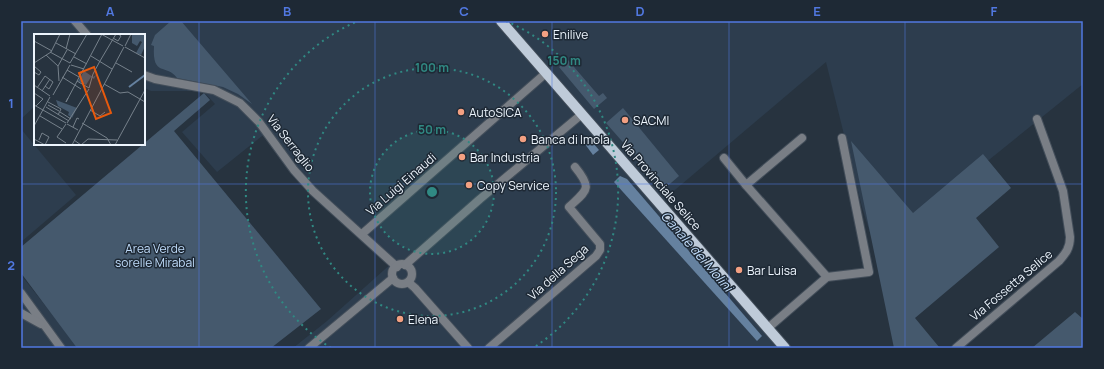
<svg xmlns="http://www.w3.org/2000/svg" width="1104" height="369" font-family="Manrope,sans-serif">
<style>
.built{fill:#2d3d4e}
.green{fill:#45596d}
.water{fill:#65819f}
.lines{fill:none;stroke-linecap:round;stroke-linejoin:round}
.street-casing{stroke:#434e5a;stroke-width:10}
.primary-casing{stroke:#434e5a;stroke-width:12}
.street{stroke:#797e85;stroke-width:8}
.primary{stroke:#bfcbd9;stroke-width:10}
.grid{fill:none;stroke:#5178e1;stroke-width:1;stroke-opacity:0.55}
.ring{fill:none;stroke:#308983;stroke-width:2;stroke-dasharray:2 4}
.poi-dot{fill:#f3a082;stroke:#1e2935;stroke-width:1.5}
.labels{text-anchor:middle;dominant-baseline:central;stroke-width:3;stroke-linejoin:round;paint-order:stroke}
.poi-label{font-size:12px;fill:#edf5fd;stroke:#1e2935;text-anchor:start}
.street-label{font-size:12px;fill:#edf5fd;stroke:#1e2935}
.park-label{font-size:12px;fill:#bfdbfa;stroke:#1e2935}
.water-label{font-size:13px;font-style:italic;fill:#c2defd;stroke:#1e2935}
.inset-river{fill:none;stroke:#65819f;stroke-width:2}
.inset-road{fill:none;stroke:#76818b;stroke-width:1}
.view{fill:#e8590c;fill-opacity:0.15;stroke:#e8590c;stroke-width:2}
.inset-edge{fill:none;stroke:#edf5fd;stroke-width:2}
.centre{fill:#308983;stroke:#1e2935;stroke-width:2}
.ring-label{font-size:12px;text-anchor:middle;font-weight:bold;fill:#308983;stroke:#1e2935;stroke-width:3;stroke-linejoin:round;paint-order:stroke}
.neatline{fill:none;stroke:#5178e1;stroke-width:1.5}
.grid-label{font-size:13px;text-anchor:middle;font-weight:bold;fill:#5178e1}
</style>
<rect width="100%" height="100%" fill="#27333f"/>
<!-- built -->
<g class="built">
<polygon points="21,21 1083,21 1083,84 964,180 882,271 862,207 826,62 669,195 663,203 785,348 293,348 327,321 393,262 310,188 267,132 217,172 182,132 215,104 203,91 151,91 144,88 144,35 35,35 35,106 21,119"/>
<polygon points="21,129 76,195 21,242"/>
<polygon points="21,275 79,348 21,348"/>
</g>
<!-- green -->
<g class="green">
<path d="M171,21H181L252,104L238,94L223,87L177,78C167,63 152,78 154,46L151,45L155,35Z"/>
<polygon points="568,60 599,96 603,93 607,98 594,109 559,67"/>
<polygon points="204,93 210,100 174,131 321,309 271,348 77,348 21,273 21,247"/>
<polygon points="623,108 679,176 664,189 606,123"/>
<polygon points="851,141 913,213 983,154 1011,188 976,218 999,247 915,318 939,347 938,348 894,348"/>
<polygon points="1075,312 1083,319 1083,348 1032,348"/>
</g>
<!-- water -->
<g class="water">
<polygon points="587,136 599,150 593,155 582,140"/>
<polygon points="620,176 627,179 762,336 757,341 614,182"/>
</g>
<g class="lines">
<defs>
<g id="street">
<polyline points="75,21 87,35"/>
<polyline points="144,75 155,79 214,90 240,103 259,122 294,170 313,191 397,267"/>
<polyline points="724,158 746,185 827,277"/>
<polyline points="746,185 802,138"/>
<polyline points="362,234 546,73"/>
<circle cx="402" cy="274" r="10"/>
<polyline points="405,265 480,199 582,114"/>
<polyline points="408,282 415,288 468,348"/>
<polyline points="21,293 61,348"/>
<polyline points="21,313 41,324"/>
<polyline points="768,328 827,277 869,272 842,138"/>
<polyline points="309,348 393,278"/>
<path d="M489,348L596,256L600,250V244L569,207C587,190 593,189 575,167"/>
<path d="M956,348L1059,261C1066,253 1070,248 1070,237L1063,191L1037,119"/>
</g>
<polyline id="primary" points="501,21 785,348"/>
</defs>
<!-- street casing -->
<use href="#street" class="street-casing"/>
<!-- primary casing -->
<use href="#primary" class="primary-casing"/>
<!-- street -->
<use href="#street" class="street"/>
<!-- primary -->
<use href="#primary" class="primary"/>
</g>
<!-- grid -->
<path class="grid" d="M199,21V348M375,21V348M552,21V348M729,21V348M905,21V348M21,184H1083"/>
<!-- distance rings -->
<circle cx="432" cy="192" r="62" fill="#308983" fill-opacity=".12"/>
<g class="ring">
<circle cx="432" cy="192" r="62"/>
<circle cx="432" cy="192" r="124"/>
<path d="M331 348A186 186 0 0 1 358 21M506 21A186 186 0 0 1 533 348"/>
</g>
<!-- markers -->
<g class="poi-dot">
<circle cx="545" cy="34" r="4"/>
<circle cx="461" cy="112" r="4"/>
<circle cx="625" cy="120" r="4"/>
<circle cx="523" cy="139" r="4"/>
<circle cx="462" cy="157" r="4"/>
<circle cx="469" cy="185" r="4"/>
<circle cx="739" cy="270" r="4"/>
<circle cx="400" cy="319" r="4"/>
</g>
<g class="labels">
<!-- poi labels -->
<g class="poi-label">
<text x="553" y="34">Enilive</text>
<text x="469" y="112">AutoSICA</text>
<text x="633" y="120">SACMI</text>
<text x="531" y="139">Banca di Imola</text>
<text x="470" y="157">Bar Industria</text>
<text x="477" y="185">Copy Service</text>
<text x="747" y="270">Bar Luisa</text>
<text x="408" y="319">Elena</text>
</g>
<!-- street labels -->
<g class="street-label">
<text transform="translate(291 143) rotate(52)">Via Serraglio</text>
<text transform="translate(401 184) rotate(-41)">Via Luigi Einaudi</text>
<text transform="translate(661 185) rotate(49)">Via Provinciale Selice</text>
<text transform="translate(558 272) rotate(-42)">Via della Sega</text>
<text transform="translate(1011 285) rotate(-40)">Via Fossetta Selice</text>
</g>
<!-- park labels -->
<g class="park-label">
<text x="155" y="248">Area Verde<tspan x="155" dy="14">sorelle Mirabal</tspan></text>
</g>
<!-- water labels -->
<g class="water-label">
<text transform="translate(697 251) rotate(49)">Canale dei Molini</text>
</g>
</g>
<!-- overview -->
<g transform="translate(34 34)">
<rect width="111" height="111" fill="#27333f"/>
<path d="M98,0H111V12L107,21L102,19L108,8L106,7L103,12L98,9ZM50,37L59,43L62,41L60,45L57,43L52,51L44,47ZM22,66L43,74L38,84L34,81L35,78L24,72Z" fill="#45596d"/>
<path class="inset-river" d="M95,53L111,41"/>
<path class="inset-road" d="M67,0L89,12M79,4L84,7L87,2L84,0M0,7L18,17M22,9L42,20M91,12L97,0M91,13L111,24M32,15L36,0M16,18L36,29M12,21L24,32L25,47M57,22L78,35M40,23L53,30M66,27L82,0M0,29L17,18L26,0M36,29L53,0M82,29L98,38M37,31L50,35M0,32L7,38L5,41L0,38M24,32L33,16M33,36L45,43M59,40L66,27M11,42L19,48L15,55L11,52M28,43L47,55M43,47L55,54M70,50L86,59L94,58L111,68M0,51L16,62M3,54L11,42M55,54L59,40M8,57L16,45M0,59L9,65L2,72M19,61L36,31M34,64L32,68L68,0M14,68L27,75L24,81M0,71L32,89M14,71L25,77M12,73L35,87M56,76L66,82L71,78M26,78L37,85M6,82L28,95M33,89L55,55M48,89L73,104L77,111M33,90L44,96M0,92L16,63M39,93L43,84L45,85M0,105L11,111M5,106L8,99L15,103L11,111M40,106L47,111L54,105L83,106M32,109L23,103L32,90M38,111L90,13M81,111L111,56"/>
<path class="view" d="M60,33L77,79L62,85L45,39Z"/>
<rect width="111" height="111" class="inset-edge"/>
</g>
<circle cx="432" cy="192" r="6" class="centre"/>
<g class="ring-label">
<text x="564" y="65">150 m</text>
<text x="432" y="72">100 m</text>
<text x="432" y="134">50 m</text>
</g>
<!-- border -->
<rect width="1104" height="369" fill="none" stroke="#1e2935" stroke-width="44"/>
<rect x="22" y="22" width="1060" height="325" class="neatline"/>
<g class="grid-label">
<text x="110" y="16">A</text>
<text x="287" y="16">B</text>
<text x="464" y="16">C</text>
<text x="640" y="16">D</text>
<text x="817" y="16">E</text>
<text x="994" y="16">F</text>
<text x="11" y="108">1</text>
<text x="11" y="270">2</text>
</g>
</svg>
